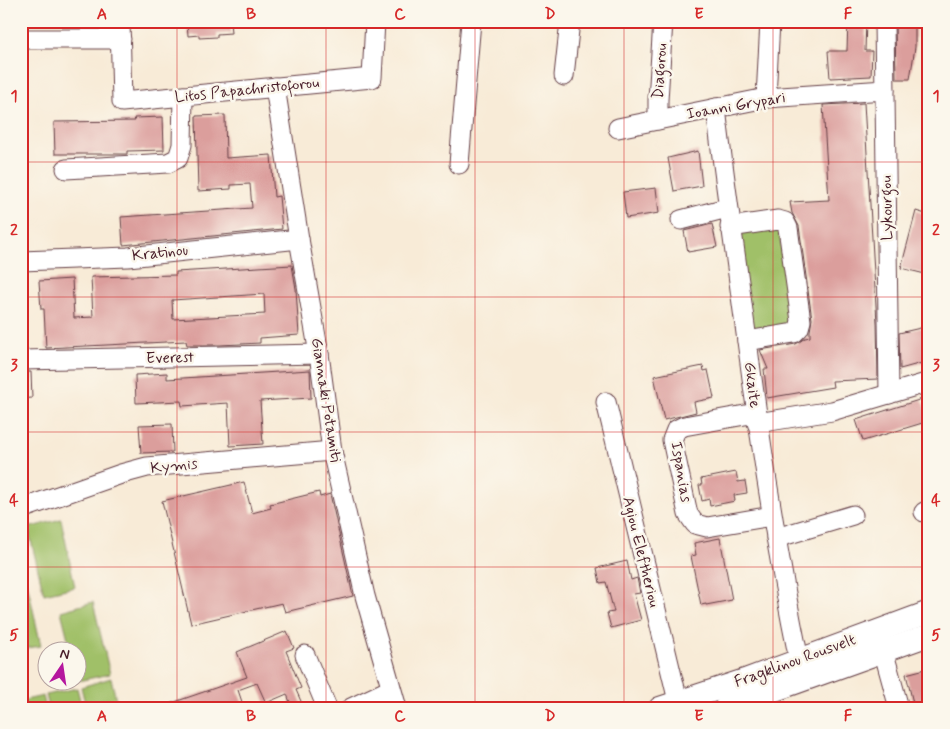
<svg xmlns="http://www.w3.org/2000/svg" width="950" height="729" font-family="Mynerve,sans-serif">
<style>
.green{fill:#a0c068;stroke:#75704a}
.building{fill:#db9e9c;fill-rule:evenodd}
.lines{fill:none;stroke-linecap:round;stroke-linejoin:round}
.minor-casing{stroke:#643e45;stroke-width:21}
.major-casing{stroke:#643e45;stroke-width:24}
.minor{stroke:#fff;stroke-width:19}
.major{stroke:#fff;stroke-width:22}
.grid{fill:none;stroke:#d62828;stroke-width:1;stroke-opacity:0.55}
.labels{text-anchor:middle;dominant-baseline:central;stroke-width:5;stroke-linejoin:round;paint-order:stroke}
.street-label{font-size:16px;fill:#4a1f2b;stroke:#fbf7ec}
.neatline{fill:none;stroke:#d62828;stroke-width:2}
.grid-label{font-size:16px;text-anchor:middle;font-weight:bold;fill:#d62828}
</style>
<rect width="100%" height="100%" fill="#fbf7ec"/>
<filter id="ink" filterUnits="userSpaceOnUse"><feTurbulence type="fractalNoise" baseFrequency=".02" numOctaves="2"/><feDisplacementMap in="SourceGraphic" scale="10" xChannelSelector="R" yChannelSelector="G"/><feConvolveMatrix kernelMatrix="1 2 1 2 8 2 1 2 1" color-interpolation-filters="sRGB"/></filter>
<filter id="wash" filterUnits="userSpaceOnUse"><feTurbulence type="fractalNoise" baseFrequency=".0096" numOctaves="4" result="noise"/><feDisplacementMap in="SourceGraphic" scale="20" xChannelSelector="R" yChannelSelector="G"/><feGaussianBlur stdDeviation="1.12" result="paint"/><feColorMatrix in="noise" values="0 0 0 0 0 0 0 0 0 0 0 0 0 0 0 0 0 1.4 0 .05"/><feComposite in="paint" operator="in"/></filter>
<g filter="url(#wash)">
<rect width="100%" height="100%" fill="#f8ebd7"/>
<!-- green -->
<g class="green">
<polygon points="778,224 794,328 751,337 736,229"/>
<polygon points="61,519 75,587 44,594 28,528"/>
<polygon points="27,582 41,646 21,649 21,583"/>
<polygon points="93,602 110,674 78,681 78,652 71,651 61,611"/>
<polygon points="111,678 118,708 86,708 81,687"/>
<polygon points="77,688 82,708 49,708 46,695"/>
<polygon points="43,696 46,708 22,708 21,701"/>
</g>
<g id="blocks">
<!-- building -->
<g class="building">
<polygon points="187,21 230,21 231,33 217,34 217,37 199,38 199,35 188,36"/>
<polygon points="848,21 866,21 865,51 872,51 871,76 830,78 828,51 847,51"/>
<polygon points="895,21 915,21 915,47 910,79 896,79"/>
<polygon points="864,103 877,323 878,379 832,381 833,387 767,398 764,369 768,369 760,350 796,344 805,338 810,337 810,331 812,319 799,226 792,213 790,202 829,200 823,105"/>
<polygon points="225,115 226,158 271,155 274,197 279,196 282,229 123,245 121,217 252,208 250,184 231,185 231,189 198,191 196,116"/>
<polygon points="163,117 164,150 127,151 127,154 55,154 54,122 135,121 134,118"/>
<polygon points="698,151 702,186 674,191 668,158"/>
<polygon points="656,188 659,213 626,218 623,192"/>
<polygon points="916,211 929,215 929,275 901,268"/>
<polygon points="712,224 717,247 688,252 684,231"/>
<path d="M292,265L296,289L299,335L260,338V343L220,345H187L186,341L46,348L44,309H41L39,281L72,279L74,318L93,317L91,277L176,275V272ZM264,294L265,314L173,319L172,300Z"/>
<polygon points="929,326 929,361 900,369 899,333"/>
<polygon points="703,366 704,371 708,370 714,398 694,402 696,412 664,420 654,376"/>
<polygon points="310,370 311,398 260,401 263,444 230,446 228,403 182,406 181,401 136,403 135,375 167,373 167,379"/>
<polygon points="21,372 31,372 32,398 21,399"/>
<polygon points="922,399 929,421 863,441 856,420"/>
<polygon points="172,424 173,452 141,453 139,425"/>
<polygon points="736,472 738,482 745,481 747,493 734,495 735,501 710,506 709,499 702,501 699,485 702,485 701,479"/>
<polygon points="244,482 252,513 271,508 270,504 319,492 320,497 330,494 353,596 285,612 282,603 191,624 162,501"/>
<polygon points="720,538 732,600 706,605 706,604 701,605 691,556 696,555 694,543"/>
<polygon points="627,561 631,580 637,578 640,593 634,594 641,620 611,628 607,613 614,612 606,582 600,583 597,568"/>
<polygon points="287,631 294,648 286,651 301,688 296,690 304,708 292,708 287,694 266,703 257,683 238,690 244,708 164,708 163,706 247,677 237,652"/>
<polygon points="929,668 929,703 914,707 906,674"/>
</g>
</g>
</g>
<g filter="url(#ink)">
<use href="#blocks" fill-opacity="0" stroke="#643e45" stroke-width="1"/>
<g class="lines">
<defs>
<g id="minor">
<polyline points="120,21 122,102 372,78 375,21"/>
<polyline points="884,21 889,394"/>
<polyline points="21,39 121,39"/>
<polyline points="564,76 570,21"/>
<polyline points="275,87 299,239 319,354 332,451 365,596 397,708"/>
<polyline points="766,98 770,21"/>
<path d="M716,108C725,186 737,264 747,341C761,448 777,554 799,660"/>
<polyline points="658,120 658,100 663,21"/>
<polyline points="618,128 766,98 885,90"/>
<polyline points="459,164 471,21"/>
<polyline points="66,169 168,163 178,158 182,145 183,96"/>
<polyline points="681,220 727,208"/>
<polyline points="730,227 778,220 785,222 788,228 801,321 799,328 794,333 747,341"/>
<polyline points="21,261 128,257 299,239"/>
<polyline points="21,360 319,354"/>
<polyline points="606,402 678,701"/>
<polyline points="756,413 684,426 676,430 672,440 688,514 695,524 707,527 772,516"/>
<polyline points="757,423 832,411 929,382"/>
<polyline points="21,509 121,474 147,467 332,451"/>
<polyline points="924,512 929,510"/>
<polyline points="776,538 853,515"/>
<polyline points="880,639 899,708"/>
<polyline points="305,655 327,708"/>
<polyline points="351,708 391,689"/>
</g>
<g id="major">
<polyline points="660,708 745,680 929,612"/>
<polyline points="725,708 929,635"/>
</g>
</defs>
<!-- minor casing -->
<use href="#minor" class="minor-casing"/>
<!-- major casing -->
<use href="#major" class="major-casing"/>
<!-- minor -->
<use href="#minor" class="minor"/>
<!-- major -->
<use href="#major" class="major"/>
</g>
</g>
<!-- grid -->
<path class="grid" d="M177,21V708M326,21V708M475,21V708M624,21V708M773,21V708M21,162H929M21,297H929M21,432H929M21,567H929"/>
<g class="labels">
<!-- street labels -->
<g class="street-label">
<text transform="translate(660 71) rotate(-86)">Diagorou</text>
<text transform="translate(247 90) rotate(-6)">Litos Papachristoforou</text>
<text transform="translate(736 106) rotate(-10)">Ioanni Grypari</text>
<text transform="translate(887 208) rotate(-91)">Lykourgou</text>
<text transform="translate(160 253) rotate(-6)">Kratinou</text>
<text transform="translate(170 358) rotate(-1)">Everest</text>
<text transform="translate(752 385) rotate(83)">Gkaite</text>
<text transform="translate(326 400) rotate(81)">Giannaki Potamiti</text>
<text transform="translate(174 466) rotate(-6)">Kymis</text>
<text transform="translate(681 472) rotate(80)">Ispanias</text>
<text transform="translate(641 552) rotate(76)">Agiou Eleftheriou</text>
<text transform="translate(795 661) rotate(-20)">Fragklinou Rousvelt</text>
</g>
</g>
<!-- margin -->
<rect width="950" height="729" fill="none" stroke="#fbf7ec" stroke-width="55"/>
<!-- north arrow -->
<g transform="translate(62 666) rotate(13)"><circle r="24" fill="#fbf7ec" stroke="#b4a19f"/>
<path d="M0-4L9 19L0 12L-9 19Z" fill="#b5179e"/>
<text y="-8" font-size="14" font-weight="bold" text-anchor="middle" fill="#4a1f2b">N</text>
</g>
<rect x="28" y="28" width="894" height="674" class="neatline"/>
<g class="grid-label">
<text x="102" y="19">A</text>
<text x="251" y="19">B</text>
<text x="400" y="19">C</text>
<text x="550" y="19">D</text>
<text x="699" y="19">E</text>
<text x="848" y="19">F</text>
<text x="14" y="101">1</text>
<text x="936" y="101">1</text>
<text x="14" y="235">2</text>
<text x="936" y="235">2</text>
<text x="14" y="370">3</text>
<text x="936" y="370">3</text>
<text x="14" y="505">4</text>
<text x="936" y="505">4</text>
<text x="14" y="640">5</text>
<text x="936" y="640">5</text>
<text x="102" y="721">A</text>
<text x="251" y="721">B</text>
<text x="400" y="721">C</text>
<text x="550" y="721">D</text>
<text x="699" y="721">E</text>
<text x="848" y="721">F</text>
</g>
</svg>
